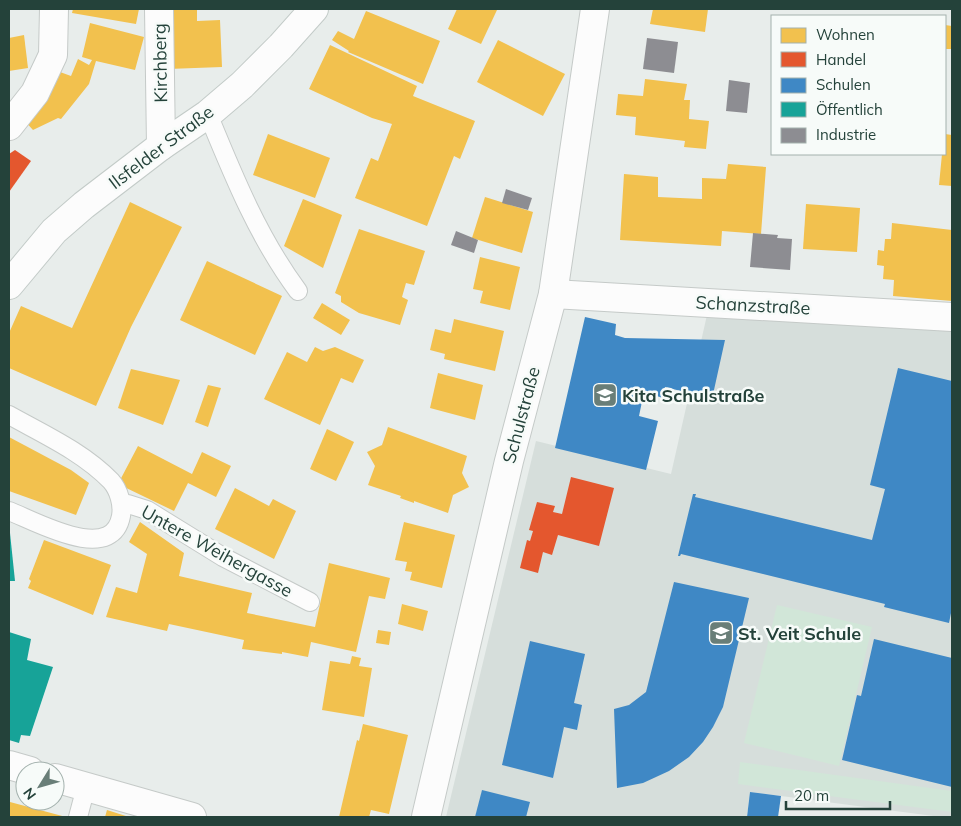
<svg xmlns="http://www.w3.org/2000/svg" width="961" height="826" font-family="Mulish,sans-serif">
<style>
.built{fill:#d6dedb}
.green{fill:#d1e6d8}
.homes{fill:#f2c14e}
.shops{fill:#e4572e}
.schools{fill:#3f88c5}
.public{fill:#17a398}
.industry{fill:#8d8d92}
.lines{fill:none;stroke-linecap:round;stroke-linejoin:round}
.lane-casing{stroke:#c5cac8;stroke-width:20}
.street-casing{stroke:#c5cac8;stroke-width:30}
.secondary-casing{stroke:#c3cbc8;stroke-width:30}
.lane{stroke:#fcfcfc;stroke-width:18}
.street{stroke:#fcfcfc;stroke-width:28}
.secondary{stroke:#fcfcfc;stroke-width:28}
.labels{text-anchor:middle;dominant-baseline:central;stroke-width:5;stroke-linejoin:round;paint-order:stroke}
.street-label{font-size:18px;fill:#24423a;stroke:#f7fbf9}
.poi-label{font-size:18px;font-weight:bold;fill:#24423a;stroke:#f7fbf9;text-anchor:start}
</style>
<rect width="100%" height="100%" fill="#e8edeb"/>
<!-- built -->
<polygon class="built" points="707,315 952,331 952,817 941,817 750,792 747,817 446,817 536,441 671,474"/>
<!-- green -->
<g class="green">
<polygon points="777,605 872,627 839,766 744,743"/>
<polygon points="740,762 952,791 952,812 738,784"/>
</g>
<!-- homes -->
<g class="homes">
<polygon points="73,9 139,9 136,24 72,13"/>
<polygon points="165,9 197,9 197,21 220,20 222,67 168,69"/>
<polygon points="457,9 497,10 481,44 448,29"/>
<polygon points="653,9 708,9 705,32 650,24"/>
<polygon points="366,11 440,41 423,84 348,52 349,51 332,40 338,31 354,39"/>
<polygon points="90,23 144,37 135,70 96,61 89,84 61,119 58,118 33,130 23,119 60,72 71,76 78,59 89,65 92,60 82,57"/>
<polygon points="945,25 952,26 952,49 945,49"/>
<polygon points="24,35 28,68 9,71 9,38"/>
<polygon points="498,40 565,74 543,116 477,82"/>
<polygon points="330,45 417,86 413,96 475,121 460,159 454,156 427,226 355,198 371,158 378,161 392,124 372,118 309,89"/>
<polygon points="645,79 687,84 684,100 690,100 689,119 709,121 706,149 684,147 685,141 635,135 636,117 616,115 618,94 643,96"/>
<polygon points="268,134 330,158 315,198 253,175"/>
<polygon points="945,134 952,135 952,186 939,185 942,154 945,154"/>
<polygon points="728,164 766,167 761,234 722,231 721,246 620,240 624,174 658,177 658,197 702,199 702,178 726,179"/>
<polygon points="485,197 533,212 522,253 472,238"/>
<polygon points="303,199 342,215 323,268 284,246"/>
<polygon points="130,202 182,227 131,327 96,406 9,368 9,333 21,306 72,328"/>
<polygon points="806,204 860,208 857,252 803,249"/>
<polygon points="892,223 952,230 952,301 893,296 894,280 883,279 884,266 877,265 878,250 884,251 885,239 891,239"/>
<polygon points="359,229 425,251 414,285 406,283 402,297 408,300 400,325 359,313 341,302 341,296 335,293"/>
<polygon points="480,257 520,267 510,310 480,303 483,291 473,289"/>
<polygon points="207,261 282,296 255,355 180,320"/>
<polygon points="322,303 350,320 341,335 313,318"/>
<polygon points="454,319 504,331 495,371 444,359 445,354 430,350 435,329 451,333"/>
<polygon points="315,347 323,351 335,347 364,360 353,383 341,378 320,425 264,399 287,352 307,362"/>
<polygon points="131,369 180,380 163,425 118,408"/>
<polygon points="438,373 483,385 475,420 430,408"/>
<polygon points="208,385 221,388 208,427 195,422"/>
<polygon points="388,427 467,456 462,473 469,487 453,495 448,513 414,501 414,503 400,498 401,496 368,485 375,466 367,452 382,445"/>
<polygon points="327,429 354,442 336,481 310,469"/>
<polygon points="9,437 71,470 89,483 76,515 9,491"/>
<polygon points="138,446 192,474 202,452 231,466 216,497 188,483 174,511 118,484"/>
<polygon points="235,488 269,506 273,499 296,511 274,559 215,529"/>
<polygon points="140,522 184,553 179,576 252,593 247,613 315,627 329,563 390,578 385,599 369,596 356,652 311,642 308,657 282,652 282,654 242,649 244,640 169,624 167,631 106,617 116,587 137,593 147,554 129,542"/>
<polygon points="404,522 455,535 442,588 410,580 412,572 405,571 407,562 395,560"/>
<polygon points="44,540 111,565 93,615 28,588 31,581 29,579"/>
<polygon points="402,604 428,611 423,631 398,624"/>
<polygon points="378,630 391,632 389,645 376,643"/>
<polygon points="352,656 361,658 359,666 372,668 364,717 322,710 330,661 350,664"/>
<polygon points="363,724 408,735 389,814 371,810 369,817 339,817 357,740 359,741"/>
<polygon points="10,802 66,817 9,817"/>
<polygon points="107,810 129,817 105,817"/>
</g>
<!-- shops -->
<g class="shops">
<polygon points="15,150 31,161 9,192 9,154"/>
<polygon points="571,477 614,488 599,546 558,535 552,555 543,552 538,573 520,568 527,540 530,541 533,531 529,530 537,502 555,506 553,512 562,514"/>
</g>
<!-- schools -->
<g class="schools">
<polygon points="585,317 616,324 615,335 625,338 725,340 712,399 665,387 663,398 644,392 639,416 658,421 646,470 555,448"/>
<polygon points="898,368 952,381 952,608 949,623 884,607 885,604 681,554 680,556 678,556 693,494 696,494 695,497 872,540 885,489 870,485"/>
<polygon points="674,582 749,598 723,707 713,727 703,742 689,757 669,771 643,783 617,788 614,709 629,705 646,692"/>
<polygon points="874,639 952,658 952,787 842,760 857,695 861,696"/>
<polygon points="530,641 585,654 574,703 582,705 577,730 564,727 553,778 502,765"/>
<polygon points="482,790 530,802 526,817 475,817"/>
<polygon points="750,792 781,796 778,817 747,817"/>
</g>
<!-- public -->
<g class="public">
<polygon points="9,533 10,533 15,581 9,581"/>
<polygon points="9,632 31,639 27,660 53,667 30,736 21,735 19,743 9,740"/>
</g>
<!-- industry -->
<g class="industry">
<polygon points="647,38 678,42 674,73 643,69"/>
<polygon points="729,80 750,83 747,113 726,111"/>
<polygon points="506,189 532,198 528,210 502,203"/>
<polygon points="456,231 478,240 474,253 451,245"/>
<polygon points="753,233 778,235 777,238 792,239 790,270 750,267"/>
</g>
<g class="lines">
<defs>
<g id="lane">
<path d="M208,114C233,175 258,237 298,291"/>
<path d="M9,415C43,434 83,452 111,481C119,490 123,505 121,516C112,565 35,521 9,511"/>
<polyline points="122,506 128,504 147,510 223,557 310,602"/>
<polyline points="78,817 86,787"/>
</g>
<g id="street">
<polyline points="159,9 161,146"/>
<polyline points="9,126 35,93 53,55 54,9"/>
<polyline points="553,294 952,317"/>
<polyline points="9,765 30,771"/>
<polyline points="55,778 192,817"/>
<polyline points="426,817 509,461 553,294 595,9"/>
</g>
<polyline id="secondary" points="9,285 54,231 84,205 161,146 208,114 242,85 281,46 314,9"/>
</defs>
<!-- lane casing -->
<use href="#lane" class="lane-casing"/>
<!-- street casing -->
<use href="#street" class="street-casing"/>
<!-- secondary casing -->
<use href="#secondary" class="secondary-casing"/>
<!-- lane -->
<use href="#lane" class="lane"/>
<!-- street -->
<use href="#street" class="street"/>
<!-- secondary -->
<use href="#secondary" class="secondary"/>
</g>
<!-- icons -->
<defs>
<symbol id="school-square" viewBox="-11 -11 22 22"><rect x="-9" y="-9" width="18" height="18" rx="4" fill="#697e78" stroke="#f7fbf9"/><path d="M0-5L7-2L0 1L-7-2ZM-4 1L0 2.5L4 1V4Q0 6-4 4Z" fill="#fff"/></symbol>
</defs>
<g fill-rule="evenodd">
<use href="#school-square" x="591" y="381" width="28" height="28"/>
<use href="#school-square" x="707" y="619" width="28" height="28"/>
</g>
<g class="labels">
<!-- street labels -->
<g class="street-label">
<text transform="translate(160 63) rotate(-91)">Kirchberg</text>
<text transform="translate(161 147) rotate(-37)">Ilsfelder Straße</text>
<text transform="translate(753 305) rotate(3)">Schanzstraße</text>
<text transform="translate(521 415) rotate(-75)">Schulstraße</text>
<text transform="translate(217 551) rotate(29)">Untere Weihergasse</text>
</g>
<!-- poi labels -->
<g class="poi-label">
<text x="622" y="395">Kita Schulstraße</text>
<text x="738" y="633">St. Veit Schule</text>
</g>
</g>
<!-- border -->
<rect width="961" height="826" fill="none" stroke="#24423a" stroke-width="20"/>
<!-- legend -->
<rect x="771" y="15" width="175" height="140" fill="#f7fbf9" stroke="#a3b1ad"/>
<rect x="781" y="28" width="25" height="15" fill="#f2c14e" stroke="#a3b1ad"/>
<text x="816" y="40" font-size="15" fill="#24423a">Wohnen</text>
<rect x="781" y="52" width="25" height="15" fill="#e4572e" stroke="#a3b1ad"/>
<text x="816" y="65" font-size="15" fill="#24423a">Handel</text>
<rect x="781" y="78" width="25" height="15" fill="#3f88c5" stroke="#a3b1ad"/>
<text x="816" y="90" font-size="15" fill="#24423a">Schulen</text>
<rect x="781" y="102" width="25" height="15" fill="#17a398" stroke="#a3b1ad"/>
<text x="816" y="115" font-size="15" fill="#24423a">Öffentlich</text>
<rect x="781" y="128" width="25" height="15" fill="#8d8d92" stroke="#a3b1ad"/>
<text x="816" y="140" font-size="15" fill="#24423a">Industrie</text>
<!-- north arrow -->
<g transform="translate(40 786) rotate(233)"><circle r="24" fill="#f7fbf9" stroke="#a3b1ad"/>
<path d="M0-4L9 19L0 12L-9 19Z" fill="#697e78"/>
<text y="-8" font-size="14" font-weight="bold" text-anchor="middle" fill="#24423a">N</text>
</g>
<!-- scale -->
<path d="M786 801v8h104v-8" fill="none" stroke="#24423a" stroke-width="2.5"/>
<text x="794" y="801" font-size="15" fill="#24423a" stroke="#f7fbf9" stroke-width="4" paint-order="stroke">20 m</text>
</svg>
